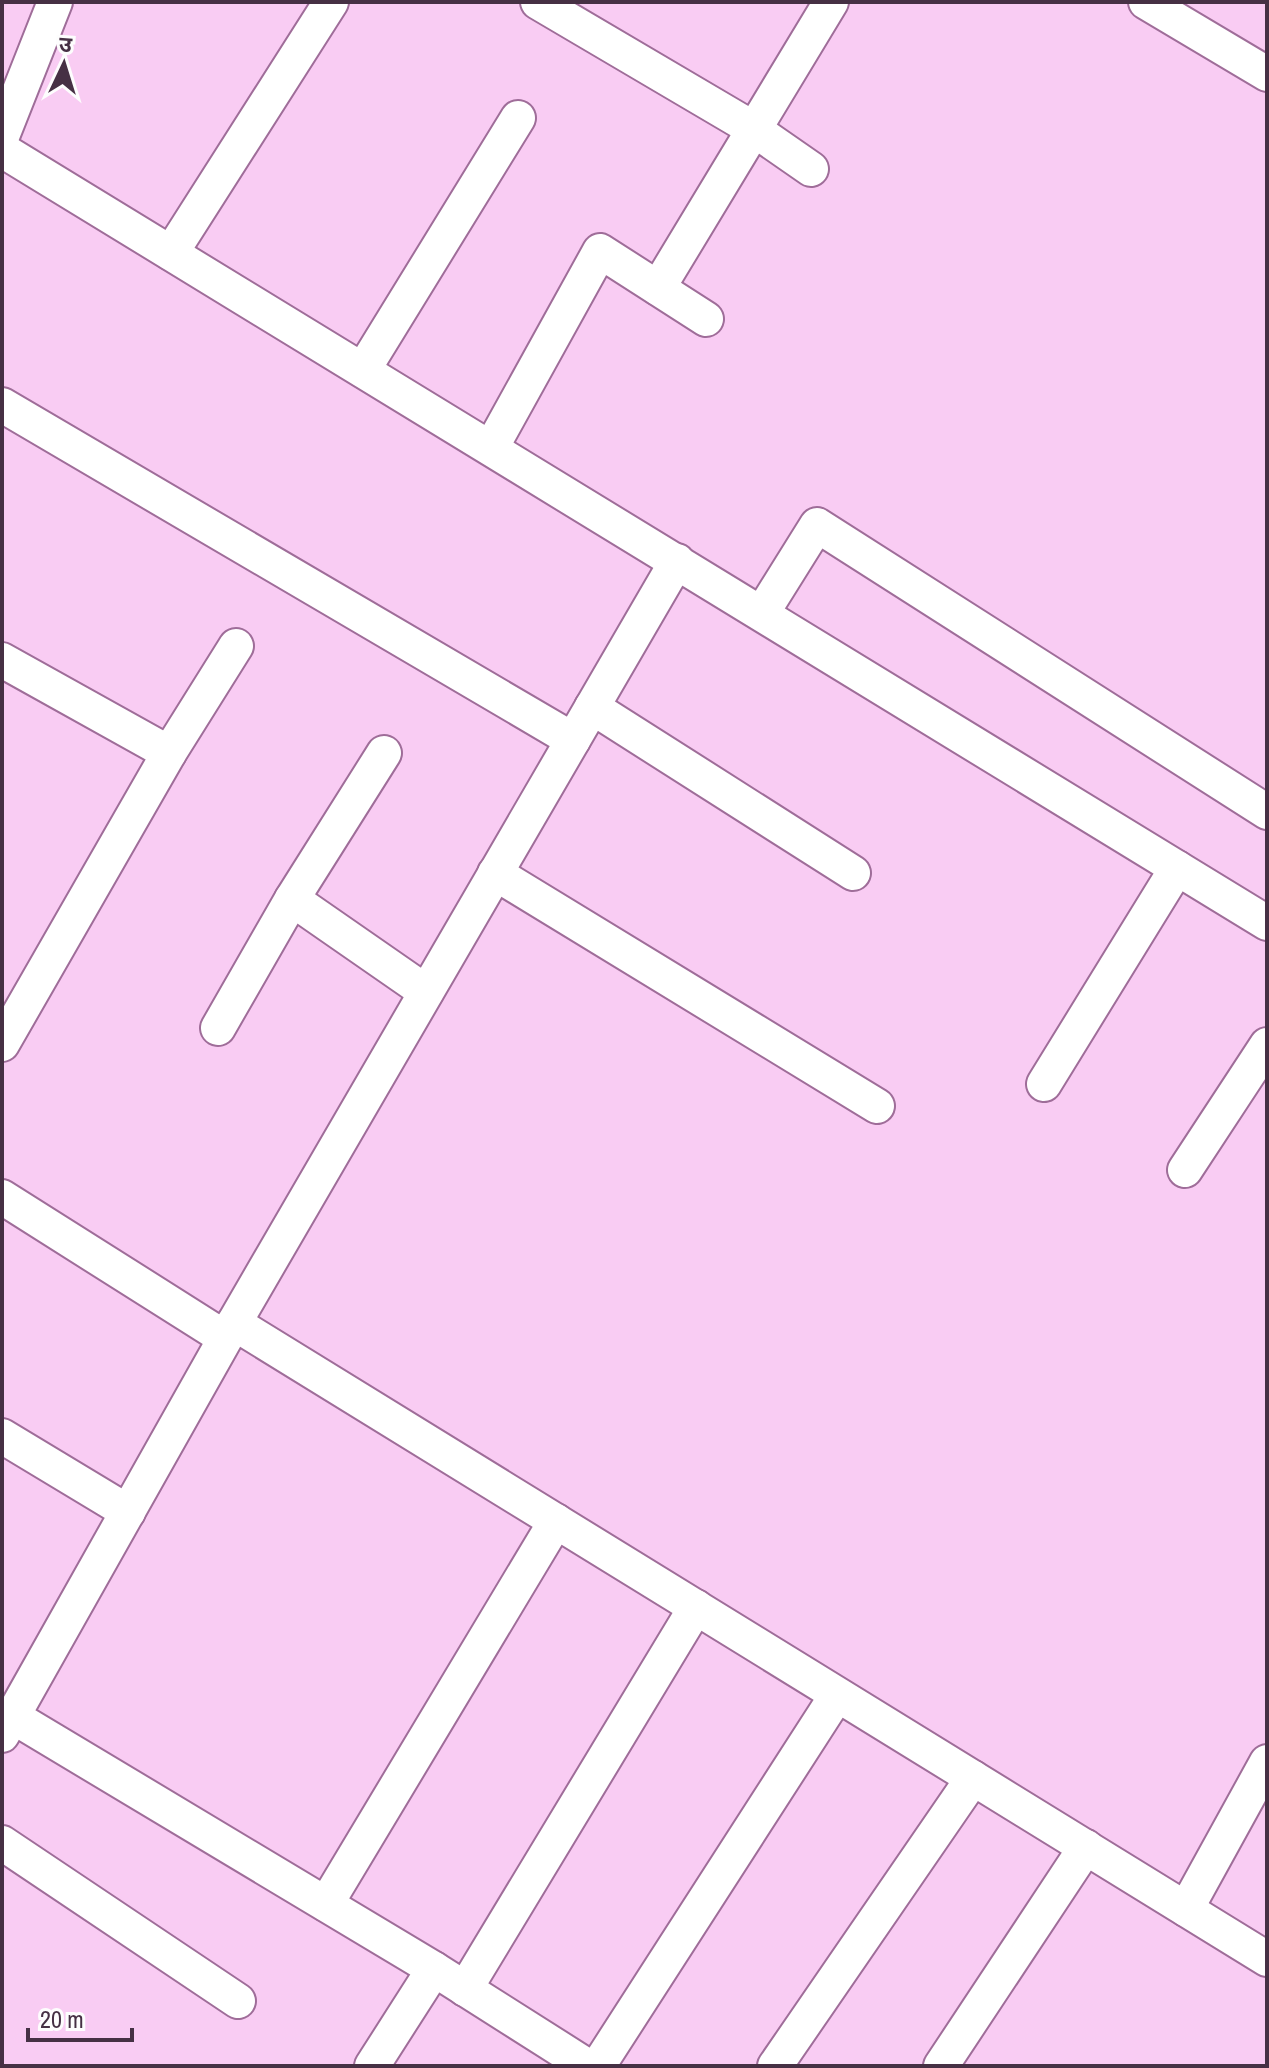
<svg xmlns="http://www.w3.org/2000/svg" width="1269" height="2068" font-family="'Archivo Narrow','Noto Sans Devanagari',sans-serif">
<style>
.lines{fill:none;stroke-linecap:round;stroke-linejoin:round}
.street-casing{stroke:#9f6d99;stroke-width:38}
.street{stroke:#fff;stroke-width:34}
</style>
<rect width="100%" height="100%" fill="#f9ccf3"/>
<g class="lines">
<defs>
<g id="street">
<polyline points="538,2 752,128 811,169"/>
<polyline points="1146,2 1267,74"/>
<polyline points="2,136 55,2"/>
<polyline points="2,150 1267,923"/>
<polyline points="171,253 331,2"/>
<polyline points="658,288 831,2"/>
<polyline points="363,370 518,118"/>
<polyline points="2,405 573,740"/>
<polyline points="491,448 600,251 706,319"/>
<polyline points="762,613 817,525 1267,812"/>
<polyline points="2,660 169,753"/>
<polyline points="592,707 853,873"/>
<polyline points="495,873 877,1106"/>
<polyline points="292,899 426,992"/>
<polyline points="218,1028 292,899 384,753"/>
<polyline points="2,1044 169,753 236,646"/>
<polyline points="1044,1084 1177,868"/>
<polyline points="1185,1170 1267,1045"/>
<polyline points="2,1197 225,1338"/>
<polyline points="234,1323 1267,1959"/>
<polyline points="2,1436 128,1512"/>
<polyline points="12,1716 434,1969 587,2066"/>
<polyline points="2,1735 234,1323 677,561"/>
<polyline points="2,1843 238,2001"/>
<polyline points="326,1904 556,1521"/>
<polyline points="1186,1909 1267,1762"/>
<polyline points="465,1989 696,1607"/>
<polyline points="372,2066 434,1969"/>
<polyline points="598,2066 837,1695"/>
<polyline points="775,2066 973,1778"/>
<polyline points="941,2066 1086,1847"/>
</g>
</defs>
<!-- street casing -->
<use href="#street" class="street-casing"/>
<!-- street -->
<use href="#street" class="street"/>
</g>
<!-- border -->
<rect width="1269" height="2068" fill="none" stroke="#463044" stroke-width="8"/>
<!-- north arrow -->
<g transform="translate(64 64) rotate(4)" stroke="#fdfdfd" stroke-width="6" paint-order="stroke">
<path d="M0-6L14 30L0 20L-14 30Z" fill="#463044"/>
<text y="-12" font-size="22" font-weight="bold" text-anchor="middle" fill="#463044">उ</text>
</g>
<!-- scale -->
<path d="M28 2028v12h104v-12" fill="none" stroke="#463044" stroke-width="4"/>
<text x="40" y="2028" font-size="24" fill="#463044" stroke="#fdfdfd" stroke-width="6" paint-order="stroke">20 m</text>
</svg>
